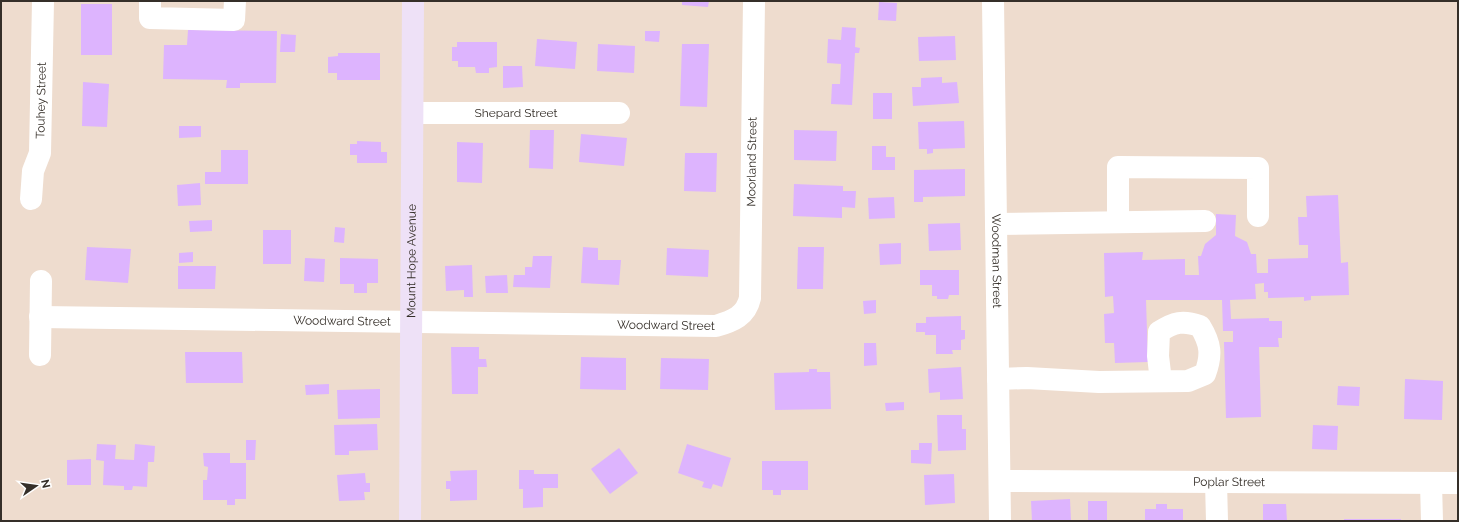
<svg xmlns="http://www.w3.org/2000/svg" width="1459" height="522" font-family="Raleway,sans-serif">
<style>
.building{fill:#ddb4fe}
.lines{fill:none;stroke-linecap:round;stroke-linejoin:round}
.minor{stroke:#fff;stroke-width:22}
.major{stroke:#eee1f7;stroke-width:22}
.labels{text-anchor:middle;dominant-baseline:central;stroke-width:3.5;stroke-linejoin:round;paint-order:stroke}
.street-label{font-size:12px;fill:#352f29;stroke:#fff}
</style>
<rect width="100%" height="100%" fill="#eedcce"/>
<!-- building -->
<g class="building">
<polygon points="682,1 709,1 708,7 682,5"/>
<polygon points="879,2 897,3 896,21 878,20"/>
<rect x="81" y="4" width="31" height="51"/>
<polygon points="842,27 856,28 855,47 860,48 859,53 855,53 852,105 831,104 832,84 840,84 841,64 827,63 828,39 841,40"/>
<polygon points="188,30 277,31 276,83 240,83 240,88 226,88 227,80 163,79 164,45 187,45"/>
<polygon points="645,31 660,31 659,42 645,41"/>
<polygon points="281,34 296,35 295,52 280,52"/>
<polygon points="955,36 956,60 919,61 918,37"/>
<polygon points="537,39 577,42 575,69 535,66"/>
<polygon points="457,42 497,42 497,67 489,68 489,73 476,73 475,67 458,67 458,61 452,61 452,47 457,47"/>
<polygon points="598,44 635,46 634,73 597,71"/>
<polygon points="682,44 709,44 707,107 680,106"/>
<polygon points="338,53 380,53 380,80 337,80 337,73 328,73 328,57 338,56"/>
<polygon points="503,66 522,66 523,87 503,88"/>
<polygon points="942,77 942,83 957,82 959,103 913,106 912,87 921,87 921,78"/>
<polygon points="83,82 109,84 107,127 82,126"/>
<rect x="873" y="93" width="19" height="26"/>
<polygon points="964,121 965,148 933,149 933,153 927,154 927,149 919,149 918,122"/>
<polygon points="179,126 201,126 201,137 179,138"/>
<polygon points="530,130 554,130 553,169 529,168"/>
<polygon points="794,130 837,131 836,161 794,160"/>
<polygon points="581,134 627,138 624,166 579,162"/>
<polygon points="357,141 381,142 381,152 387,152 387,163 357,163 357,155 350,155 350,144 357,144"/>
<polygon points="457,142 483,143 482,183 457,182"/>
<polygon points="872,146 886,146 886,157 895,157 895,170 872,170"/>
<polygon points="221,150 248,150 248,184 205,184 205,172 221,172"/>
<polygon points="685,153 717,153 716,192 684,191"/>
<polygon points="965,169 965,196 923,197 923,202 914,202 914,170"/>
<polygon points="200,183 201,205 178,206 177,185"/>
<polygon points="794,184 843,186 843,191 856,191 855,208 842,207 842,218 793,216"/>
<polygon points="1338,195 1341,263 1348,262 1349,295 1311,296 1311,300 1304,301 1304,297 1268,298 1268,292 1264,292 1264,283 1255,284 1256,299 1230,300 1231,319 1269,318 1269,321 1282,321 1282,338 1278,338 1279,347 1259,347 1261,417 1226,418 1224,342 1233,342 1233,331 1223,331 1222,300 1146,300 1148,362 1115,363 1114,343 1105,343 1104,314 1114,313 1113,296 1105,297 1104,253 1143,252 1142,260 1185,259 1185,275 1199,275 1198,256 1201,256 1205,244 1216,235 1216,214 1236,215 1235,236 1247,242 1251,254 1256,254 1257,273 1268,273 1268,259 1308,258 1308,245 1299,245 1298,217 1307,217 1306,196"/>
<polygon points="894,197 895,218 869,219 868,198"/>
<polygon points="212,220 212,231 190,232 189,221"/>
<polygon points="960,223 961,250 929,251 928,224"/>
<polygon points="335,227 345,228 344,243 334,242"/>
<rect x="263" y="230" width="28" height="34"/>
<polygon points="901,243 901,264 880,265 879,244"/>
<polygon points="87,247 131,249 128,283 85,280"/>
<polygon points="583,247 598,248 598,260 621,260 619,285 581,283"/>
<polygon points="798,247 824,247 823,289 797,289"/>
<polygon points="667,248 709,250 708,277 666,275"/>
<polygon points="193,252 193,262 179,263 179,253"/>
<polygon points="533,256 552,256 550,288 513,287 514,275 525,275 525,267 532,267"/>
<polygon points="305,258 325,259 324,282 304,281"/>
<polygon points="340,258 378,259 378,283 367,283 367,293 354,293 354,284 340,284"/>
<polygon points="472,265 473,297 464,297 464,290 446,291 445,266"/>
<polygon points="178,266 216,266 215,289 178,289"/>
<polygon points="920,270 959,270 959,295 949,295 948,299 937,299 937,296 932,296 932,285 920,285"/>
<polygon points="507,275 508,293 486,293 485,276"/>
<polygon points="876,300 876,313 864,314 863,301"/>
<polygon points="961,316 961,330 965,330 965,339 961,340 961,350 952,350 953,354 936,354 936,335 925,335 925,332 916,332 916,323 926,323 926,317"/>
<polygon points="864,343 876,343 877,365 864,366"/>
<polygon points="451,347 479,347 479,359 486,359 487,367 478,367 478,394 452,394"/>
<polygon points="185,352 242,352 243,383 186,383"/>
<polygon points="581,357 626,358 626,390 580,389"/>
<polygon points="661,358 709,359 708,390 660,389"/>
<polygon points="961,367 963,399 940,400 940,392 929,393 928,369"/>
<polygon points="809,369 817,369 817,372 830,372 831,409 775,410 774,373 809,372"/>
<polygon points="1405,379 1443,381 1442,420 1404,419"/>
<polygon points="329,384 329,394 306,395 305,385"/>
<polygon points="1338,386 1360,387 1359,406 1337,405"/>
<polygon points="380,389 380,418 338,419 337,390"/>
<polygon points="904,402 904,410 886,411 885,403"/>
<polygon points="937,415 962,415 962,429 966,429 966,450 938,451"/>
<polygon points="377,424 378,450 349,451 349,455 335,455 334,425"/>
<polygon points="1313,425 1338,426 1337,450 1312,449"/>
<polygon points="246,440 256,440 255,460 246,460"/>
<polygon points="919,443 932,443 931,464 911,463 911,450 919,450"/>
<polygon points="97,444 116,445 115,459 134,460 135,444 155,446 154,462 148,462 147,487 133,486 132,490 124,490 124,486 103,485 104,461 96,460"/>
<polygon points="687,444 731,458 722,487 713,484 711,489 702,487 704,482 678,473"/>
<polygon points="619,448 638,473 610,494 591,469"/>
<polygon points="203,453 230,453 230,463 246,463 246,499 235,499 235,505 227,505 227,500 203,500 203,480 207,480 208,467 204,466"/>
<polygon points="91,459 91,485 67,485 67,460"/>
<polygon points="762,461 808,461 808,490 781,490 781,495 773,495 773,490 762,490"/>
<polygon points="477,470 477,500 450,501 450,489 446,489 446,481 451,481 450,471"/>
<polygon points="519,470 534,470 534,474 558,474 558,488 543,488 543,507 523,508 523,489 519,489"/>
<polygon points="365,473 366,483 370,483 370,492 364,492 365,500 339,501 337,475"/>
<polygon points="954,474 955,503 925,505 924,475"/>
<polygon points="1070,499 1071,521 1032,521 1031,501"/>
<rect x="1088" y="501" width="19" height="20"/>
<polygon points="1156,504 1167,504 1167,509 1183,509 1183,521 1145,521 1145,509 1156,509"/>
<polygon points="1263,504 1286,504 1287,521 1263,521"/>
<rect x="1344" y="519" width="57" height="2"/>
</g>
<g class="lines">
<!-- minor -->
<g class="minor">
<polyline points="150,1 150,18 234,20 235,1"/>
<path id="s1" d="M993,1L1000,521"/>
<path id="s2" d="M413,113H619"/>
<path id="s3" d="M31,199L33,171L40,153L43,1"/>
<polyline points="1118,222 1118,167 1258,168 1258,216"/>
<polyline points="996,224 1205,221"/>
<path id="s4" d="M40,317L716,326C733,321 746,316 750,298L754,1"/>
<polyline points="40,355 41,281"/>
<path d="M998,379L1027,378L1099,382L1188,381L1205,374C1212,355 1211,344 1200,326C1183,320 1174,322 1159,332L1158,356L1161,381"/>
<path id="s5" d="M1000,481L1458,483"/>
<polyline points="1216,482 1217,521"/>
<polyline points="1431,483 1432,521"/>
</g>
<!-- major -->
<path class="major" id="s6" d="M410,521L413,1"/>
</g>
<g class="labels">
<!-- street labels -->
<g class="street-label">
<text stroke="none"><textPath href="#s3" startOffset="100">Touhey Street</textPath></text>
<text stroke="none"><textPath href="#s2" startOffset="103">Shepard Street</textPath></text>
<text stroke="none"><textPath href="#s4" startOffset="859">Moorland Street</textPath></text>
<text stroke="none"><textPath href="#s6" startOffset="260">Mount Hope Avenue</textPath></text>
<text stroke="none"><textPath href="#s1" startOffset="260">Woodman Street</textPath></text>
<text stroke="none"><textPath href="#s4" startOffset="302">Woodward Street</textPath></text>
<text stroke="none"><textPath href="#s4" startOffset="626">Woodward Street</textPath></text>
<text stroke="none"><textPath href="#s5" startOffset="229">Poplar Street</textPath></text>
</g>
</g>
<!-- border -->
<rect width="1459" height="522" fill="none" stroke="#352f29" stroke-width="4"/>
<!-- north arrow -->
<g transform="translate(36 486) rotate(77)" stroke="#ffffff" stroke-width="3" paint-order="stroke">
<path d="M0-3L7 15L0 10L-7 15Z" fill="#352f29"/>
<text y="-6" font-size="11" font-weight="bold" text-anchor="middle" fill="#352f29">N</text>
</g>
</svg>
